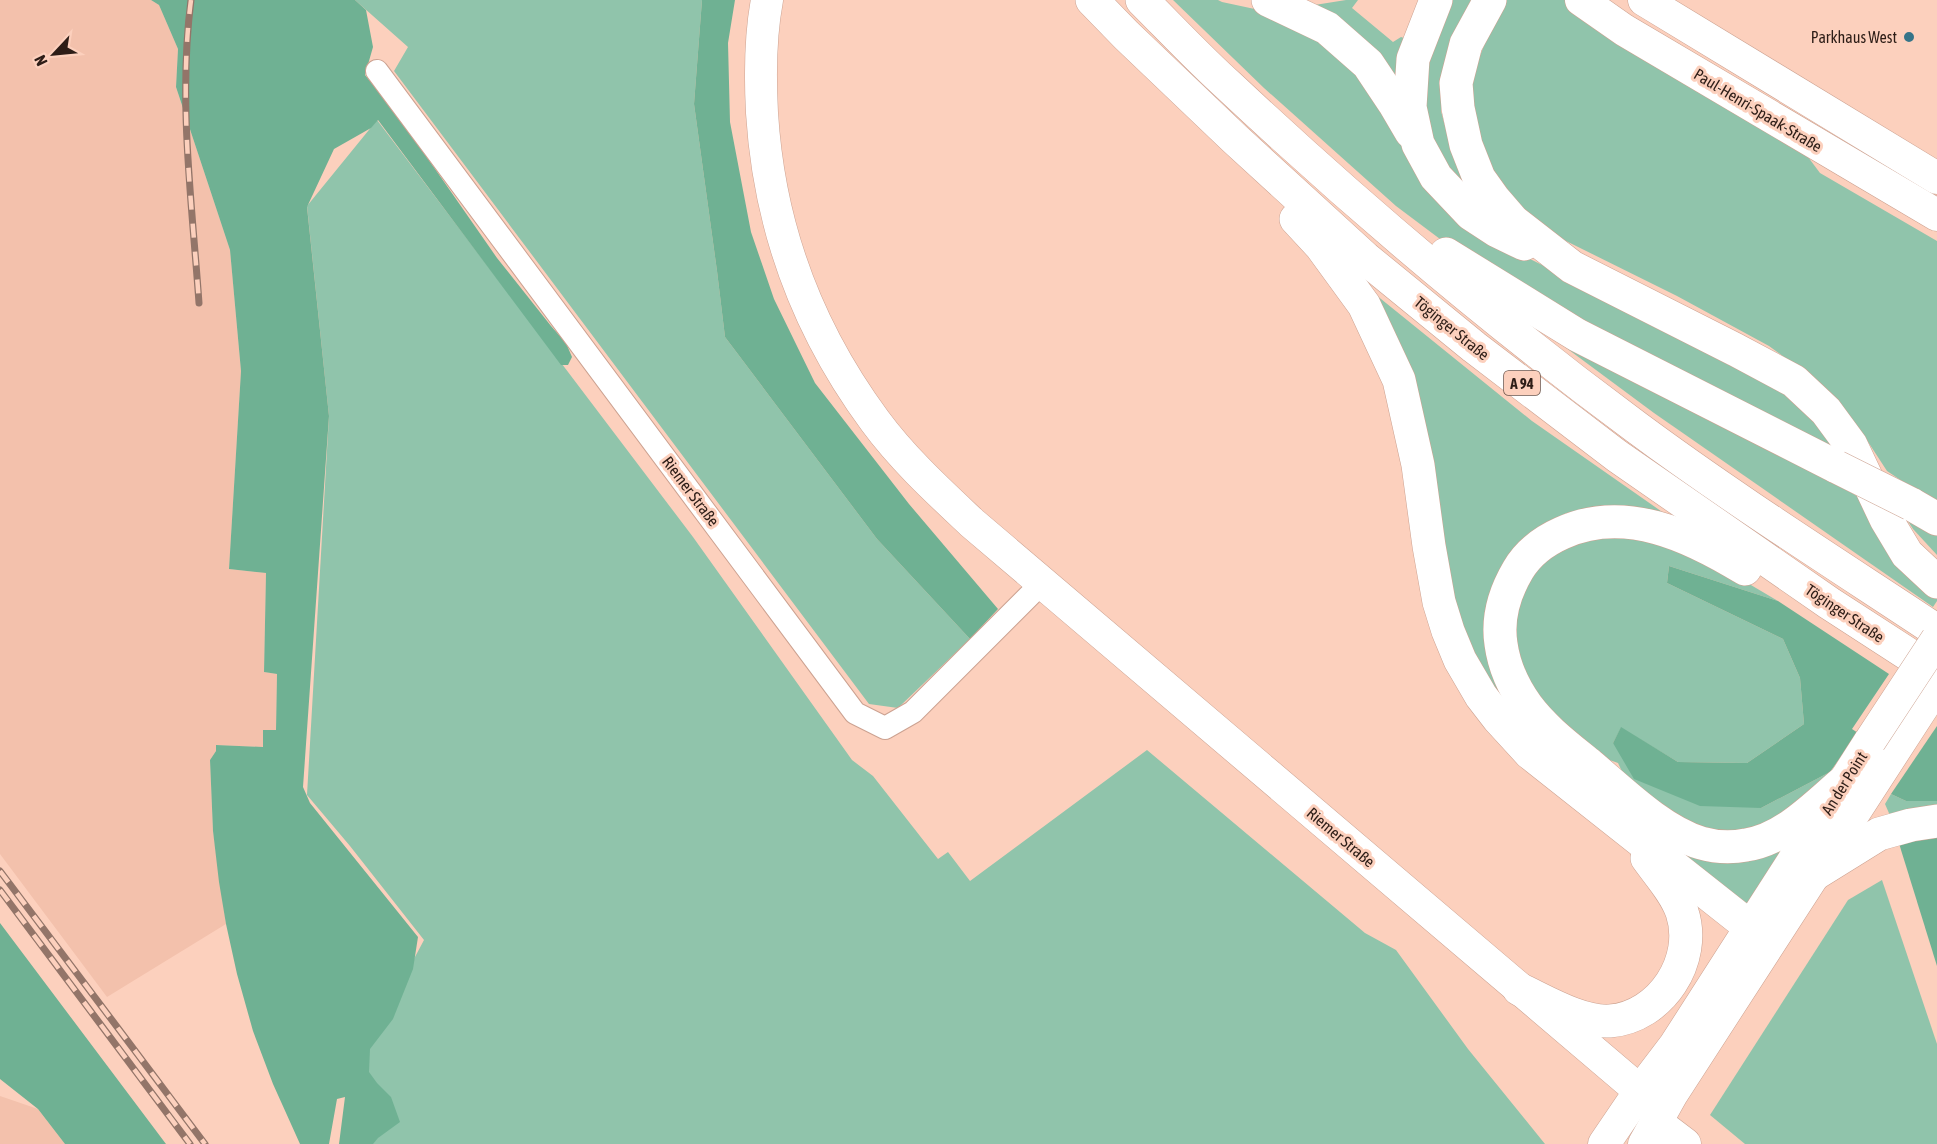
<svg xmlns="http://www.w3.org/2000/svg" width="1937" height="1144" font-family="'Asap Condensed',sans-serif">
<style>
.built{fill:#f3c1ac}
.green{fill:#90c4ab}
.forest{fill:#6fb193}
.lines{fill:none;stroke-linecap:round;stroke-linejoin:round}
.street-casing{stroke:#cca291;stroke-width:24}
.secondary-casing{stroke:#cca291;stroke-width:33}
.highway-casing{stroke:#cca291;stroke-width:34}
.street{stroke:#fff;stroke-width:22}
.secondary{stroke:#fff;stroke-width:32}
.highway{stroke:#fff;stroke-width:33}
.rail-casing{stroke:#937569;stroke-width:7}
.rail{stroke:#fcd0bd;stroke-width:4.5;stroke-dasharray:14;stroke-linecap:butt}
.secondary-bridge-casing{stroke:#cca291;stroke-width:33;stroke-linecap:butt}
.highway-bridge-casing{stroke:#cca291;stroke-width:34;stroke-linecap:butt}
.secondary-bridge{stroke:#fff;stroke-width:32}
.highway-bridge{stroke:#fff;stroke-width:33}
.poi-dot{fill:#357489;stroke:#fcd0bd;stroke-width:2}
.labels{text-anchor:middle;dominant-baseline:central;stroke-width:6;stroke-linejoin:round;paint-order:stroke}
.shield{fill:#fcd0bd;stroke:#6b5349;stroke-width:1.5}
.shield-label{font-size:15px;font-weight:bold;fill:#2d1d17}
.poi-label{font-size:16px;fill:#2d1d17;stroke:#fcd0bd;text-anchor:end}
.street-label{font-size:16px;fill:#2d1d17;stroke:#fcd0bd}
</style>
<rect width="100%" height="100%" fill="#fcd0bd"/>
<!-- built -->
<g class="built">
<polygon points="0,0 151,0 159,5 178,49 176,87 230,250 241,371 229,569 266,573 264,672 277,674 276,730 263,747 216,745 216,751 210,760 213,831 226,924 107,997 0,854"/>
<polygon points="0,1096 38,1109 65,1144 0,1144"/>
</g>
<!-- green -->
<g class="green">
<polygon points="355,0 702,0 694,104 717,271 725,337 877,539 970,639 898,708 869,704 394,71 408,47"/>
<polygon points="1173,0 1218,0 1222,2 1264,11 1330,45 1361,71 1496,242 1782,384 1810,409 1836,451 1744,407 1464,257 1396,206 1264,88"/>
<polygon points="1346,0 1358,0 1352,8 1393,42 1401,37 1404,38 1396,65 1397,91 1302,7"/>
<polygon points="1451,0 1471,0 1446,62 1441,111 1454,159 1478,202 1437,158 1422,110 1422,73"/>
<polygon points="1505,0 1565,0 1805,153 1820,173 1937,241 1937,502 1932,501 1887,471 1859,428 1821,384 1769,346 1677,296 1566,241 1507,201 1476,149 1470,81 1495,18"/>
<polygon points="377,120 693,537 852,760 873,776 938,859 948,852 970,881 1147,750 1365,933 1396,950 1468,1049 1545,1144 354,1144 360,1053 391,1002 424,940 350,846 307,795 329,416 307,206"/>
<polygon points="1360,282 1532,421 1668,516 1630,508 1566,513 1529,537 1495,582 1483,633 1501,688 1660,833 1805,829 1752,904 1734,900 1494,692 1464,640"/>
<polygon points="1538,327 1831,480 1868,503 1937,595 1937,601 1933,607 1654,413"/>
<polygon points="1900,509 1937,530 1937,555 1913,529"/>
<polygon points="1624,532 1717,565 1778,601 1669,566 1667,583 1783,639 1800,678 1804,724 1747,763 1678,762 1621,728 1613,743 1761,808 1830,772 1785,816 1734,838 1687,826 1626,780 1618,763 1593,754 1537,700 1513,663 1511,614 1523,579 1580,533"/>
<polygon points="1891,794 1906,801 1937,801 1937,811 1892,820 1885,804"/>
<polygon points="1882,880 1937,1044 1937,1144 1745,1144 1710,1115 1848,900"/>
</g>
<!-- forest -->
<g class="forest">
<polygon points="151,0 355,0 366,10 373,47 365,75 371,82 384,89 424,153 497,258 551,326 566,343 572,357 568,365 561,365 378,120 371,128 334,149 307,207 329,416 303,787 310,803 418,937 413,969 393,1019 370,1049 369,1072 377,1083 391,1097 400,1122 378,1138 373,1144 339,1144 345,1097 337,1099 329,1144 300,1144 273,1084 253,1031 237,974 226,924 219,882 213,831 210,760 216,751 216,745 263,747 263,730 276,730 277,674 264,672 266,573 229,569 241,371 230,250 176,87 178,49 159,5"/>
<polygon points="702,0 735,0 728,43 730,122 751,232 774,299 815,383 909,504 998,609 970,639 877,539 725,337 717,271 694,104"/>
<polygon points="1669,566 1778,601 1889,674 1852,729 1858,733 1830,772 1761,808 1700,806 1634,779 1613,743 1621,727 1678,762 1747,763 1804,724 1800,678 1783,639 1667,583"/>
<polygon points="1937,726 1937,801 1906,801 1891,794"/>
<polygon points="1937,836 1937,966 1897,837"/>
<polygon points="0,923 166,1144 65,1144 38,1109 0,1079"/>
</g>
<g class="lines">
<defs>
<polyline id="street" points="377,71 855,713 885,728 913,712 1042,583"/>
<g id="secondary">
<path d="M767,0C760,37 760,75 762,113C769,227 807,329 875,421C903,459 938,491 972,523L1640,1091"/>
<polyline points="1581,0 1624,30 1937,215"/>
<polyline points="1644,0 1937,178"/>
<polyline points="1656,1122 1685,1144"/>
<polyline points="1604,1144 1640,1091 1675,1045 1870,741"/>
<polyline points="1644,1144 1672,1094 1937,685"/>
</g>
<g id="highway">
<polyline points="1092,0 1126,35 1235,139 1365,258 1474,347 1617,456 1829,603 1937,673"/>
<path d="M1142,0C1171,29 1199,59 1229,86C1358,207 1494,322 1636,427C1733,499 1836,564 1937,631"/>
<polyline points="1268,0 1327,28 1368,64 1394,103 1411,132"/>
<polyline points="1436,0 1413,59 1410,107 1418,144 1436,177 1471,214 1497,231 1524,244"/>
<polyline points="1490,0 1466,44 1456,83 1458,108 1466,145 1479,178 1494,199 1513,221 1572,267 1736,350 1794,381 1826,411 1851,445 1886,519 1907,554 1937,582"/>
<polyline points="1296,219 1321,246 1364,305 1399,380 1418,465 1429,546 1439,602 1448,631 1460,660 1481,696 1498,718 1530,753 1750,927"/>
<polyline points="1446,254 1577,335 1837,467"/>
<polyline points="1911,504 1937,519"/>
<path d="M1745,569C1691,536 1625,504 1562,533C1544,541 1528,553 1518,570C1505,592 1497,618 1501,644C1504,666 1514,688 1527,706C1544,729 1568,747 1590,765C1622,792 1661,831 1701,843C1715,847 1731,848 1746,845C1786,839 1818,803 1847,779"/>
<polyline points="1813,875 1879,834 1911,825 1937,821"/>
<path d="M1519,989C1545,1001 1581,1023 1610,1021C1661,1017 1698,960 1682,912C1675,892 1659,875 1647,858"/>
</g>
</defs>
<!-- street casing -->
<use href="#street" class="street-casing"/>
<!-- secondary casing -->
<use href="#secondary" class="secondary-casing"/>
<!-- highway casing -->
<use href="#highway" class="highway-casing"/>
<!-- street -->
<use href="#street" class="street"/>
<!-- secondary -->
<use href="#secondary" class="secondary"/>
<!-- highway -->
<use href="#highway" class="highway"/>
<defs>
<g id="rail">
<path d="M191,0C178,100 192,203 199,303"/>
<polyline points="0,871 205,1144"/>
<polyline points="0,890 190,1144"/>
</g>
</defs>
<!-- rail casing -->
<use href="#rail" class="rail-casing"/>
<!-- rail -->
<use href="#rail" class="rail"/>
<defs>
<polyline id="secondary-bridge" points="1870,741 1937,639"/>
<polyline id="highway-bridge" points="1837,467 1911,504"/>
</defs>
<!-- secondary-bridge casing -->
<use href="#secondary-bridge" class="secondary-bridge-casing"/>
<!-- highway-bridge casing -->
<use href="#highway-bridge" class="highway-bridge-casing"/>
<!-- secondary-bridge -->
<use href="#secondary-bridge" class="secondary-bridge"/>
<!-- highway-bridge -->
<use href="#highway-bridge" class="highway-bridge"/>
</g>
<!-- markers -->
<circle class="poi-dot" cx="1909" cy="37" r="6"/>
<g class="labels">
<!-- shield labels -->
<rect class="shield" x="1504" y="371" width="36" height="24" rx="4.5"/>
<g class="shield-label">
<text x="1522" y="383">A 94</text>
</g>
<!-- poi labels -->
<g class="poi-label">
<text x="1897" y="37">Parkhaus West</text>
</g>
<!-- street labels -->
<g class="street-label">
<text transform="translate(1758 110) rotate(31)">Paul-Henri-Spaak-Straße</text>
<text transform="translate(1452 328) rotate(39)">Töginger Straße</text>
<text transform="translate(691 491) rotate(53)">Riemer Straße</text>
<text transform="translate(1845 613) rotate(34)">Töginger Straße</text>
<text transform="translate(1844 783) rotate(-58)">An der Point</text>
<text transform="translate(1341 837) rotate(40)">Riemer Straße</text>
</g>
</g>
<!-- north arrow -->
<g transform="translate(54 54) rotate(244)" stroke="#fcd0bd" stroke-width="4.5" paint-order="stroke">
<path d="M0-4.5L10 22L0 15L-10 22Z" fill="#2d1d17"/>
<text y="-9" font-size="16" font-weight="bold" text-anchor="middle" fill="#2d1d17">N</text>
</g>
</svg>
